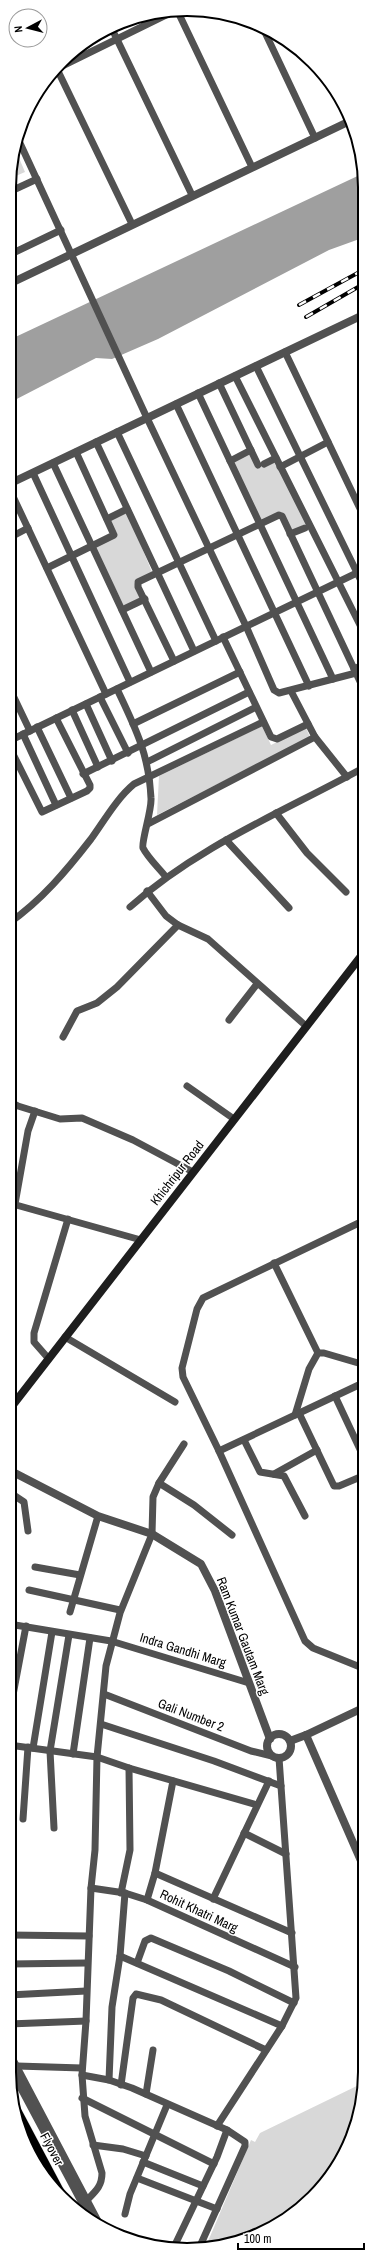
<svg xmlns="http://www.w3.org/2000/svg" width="374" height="2259" font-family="'Archivo Narrow',sans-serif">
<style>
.green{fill:#d8d8d8}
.water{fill:#9f9f9f}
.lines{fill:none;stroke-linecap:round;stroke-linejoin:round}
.trunk-casing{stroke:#dbdbdb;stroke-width:12}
.minor{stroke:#515151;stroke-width:7}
.tertiary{stroke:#515151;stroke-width:8}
.secondary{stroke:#1e1e1e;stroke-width:8}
.trunk{stroke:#000;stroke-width:11}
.rail-casing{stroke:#000;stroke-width:4}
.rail{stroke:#fff;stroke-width:2.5;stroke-dasharray:8;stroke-linecap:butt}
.labels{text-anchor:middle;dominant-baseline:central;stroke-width:3;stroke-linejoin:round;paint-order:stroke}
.street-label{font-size:13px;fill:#000;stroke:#fff}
.rim{fill:none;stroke:#000;stroke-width:2}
</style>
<rect width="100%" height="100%" fill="#fff"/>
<!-- green -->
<g class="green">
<polygon points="16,151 25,172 9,179"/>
<polygon points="250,453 257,467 279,457 310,522 291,531 282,512 261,522 232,461"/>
<polygon points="127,512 152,572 134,582 141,598 124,606 95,547 118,536 110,520"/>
<polygon points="262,726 271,745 306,728 310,737 157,815 159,776"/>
<polygon points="365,2082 347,2151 305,2206 244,2240 206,2246 251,2140 255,2142 260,2133"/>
</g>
<!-- water -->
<polygon class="water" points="364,173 365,237 329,250 158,339 112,359 96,358 9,403 9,340"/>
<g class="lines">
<defs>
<polyline id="trunk" points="17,2113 62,2198"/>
</defs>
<!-- trunk casing -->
<use href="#trunk" class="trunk-casing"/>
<!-- minor -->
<g class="minor">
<polyline points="178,12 252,167"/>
<polyline points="262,26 315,138"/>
<polyline points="112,29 192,195"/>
<polyline points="58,68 170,13"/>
<polyline points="57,69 132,224"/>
<polyline points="19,141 147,418 246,626 274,690 279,693 356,673 365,692"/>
<polyline points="9,192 37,179"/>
<polyline points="9,255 61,230"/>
<polyline points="285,352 365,519"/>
<polyline points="256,366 365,589"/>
<polyline points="235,376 365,635"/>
<polyline points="219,383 258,465"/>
<polyline points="198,393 333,679"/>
<polyline points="176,404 309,686"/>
<polyline points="117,432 216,641"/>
<polyline points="96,442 194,651"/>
<polyline points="230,461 251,450"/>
<polyline points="53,463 151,672"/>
<polyline points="264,464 276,458"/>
<polyline points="280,467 328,442"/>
<polyline points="33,473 130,682"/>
<polyline points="9,488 106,694"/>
<polyline points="107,519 127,509"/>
<polyline points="290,534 305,528"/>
<polyline points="9,538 28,528"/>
<polyline points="47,568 114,535 76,452"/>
<polyline points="122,610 145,599"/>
<polyline points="223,637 271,737 277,739 308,724"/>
<polyline points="174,661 138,587 138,582 279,515 282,516 356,673"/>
<polyline points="354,669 365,664"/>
<polyline points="9,687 30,731"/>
<path d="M117,689C135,727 149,754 151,798C152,810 141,842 143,848C148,858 159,868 166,877"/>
<polyline points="291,691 315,737 347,777"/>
<polyline points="100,697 128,753"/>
<polyline points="86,704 112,761"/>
<polyline points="72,710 98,767"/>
<polyline points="133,724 240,672"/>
<polyline points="37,727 71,798"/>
<polyline points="23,734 56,805"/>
<polyline points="9,741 365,569"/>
<polyline points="9,746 42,812 87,791 90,788 90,785 56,718"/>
<polyline points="147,762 256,707"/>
<polyline points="83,774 249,692"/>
<polyline points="276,813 307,853 346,892"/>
<polyline points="148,824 315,737"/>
<polyline points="226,840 289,908"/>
<polyline points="147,891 166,916 178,925 208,939 306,1026"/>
<path d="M130,907C198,846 285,811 365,767"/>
<path d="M9,923C41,901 67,870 91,839C104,821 117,798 134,784L263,722"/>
<polyline points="229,1020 257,984"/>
<polyline points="63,1037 77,1011 97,1003 117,987 178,925"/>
<polyline points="187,1086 234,1119"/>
<polyline points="9,1101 18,1106 60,1119 82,1118 133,1140 193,1172"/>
<polyline points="9,1203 141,1240"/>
<polyline points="15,1204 28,1131 35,1111"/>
<polyline points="365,1220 203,1298 197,1309 182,1368 183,1377 219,1451 305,1641 313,1648 365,1669"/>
<polyline points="274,1263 318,1353"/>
<polyline points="65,1337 175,1402"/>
<polyline points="48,1358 34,1342 34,1333 68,1219"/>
<polyline points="335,1396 365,1460"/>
<polyline points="299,1413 334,1486 339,1486 365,1475"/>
<polyline points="295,1415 309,1369 318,1353 324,1353 365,1365"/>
<polyline points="244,1440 260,1472 284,1476 305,1516"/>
<polyline points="219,1451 365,1382"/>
<polyline points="274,1474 317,1450"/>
<polyline points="159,1483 194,1505 232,1535"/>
<polyline points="9,1492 24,1502 28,1531"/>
<polyline points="35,1567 80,1575"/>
<polyline points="29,1590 120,1610"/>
<polyline points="70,1612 98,1516"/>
<polyline points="9,1624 111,1641 249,1683"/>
<polyline points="104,1694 251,1751 272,1756"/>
<polyline points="9,1716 26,1626"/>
<polyline points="101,1724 214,1761 281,1786"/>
<polyline points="9,1745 97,1757 129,1768 257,1805"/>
<polyline points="33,1748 52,1632"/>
<polyline points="73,1754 90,1638"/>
<polyline points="173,1781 155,1873 292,1933"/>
<polyline points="23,1819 28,1747"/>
<polyline points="54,1828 50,1751 69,1635"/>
<polyline points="244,1833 286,1854"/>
<polyline points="91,1888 125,1893 147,1900 295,1967"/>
<polyline points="121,1893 130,1850 129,1768"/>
<polyline points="213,1899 269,1781"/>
<polyline points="147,1900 155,1873"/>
<polyline points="9,1935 89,1936"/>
<polyline points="120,1956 282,2026"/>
<polyline points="137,1963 145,1941 151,1938 229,1971 294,2003"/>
<polyline points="9,1964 87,1963"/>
<polyline points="9,1995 86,1991"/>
<polyline points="9,2024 86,2021"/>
<polyline points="9,2052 99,2223"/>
<polyline points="17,2066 82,2068"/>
<polyline points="82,2075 109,2080 132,2088 227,2130 245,2142 245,2146 200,2246"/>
<polyline points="109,2080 112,2007 120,1956 125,1893"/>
<polyline points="121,2085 133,1998 136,1994 161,2000 266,2050"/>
<polyline points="146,2094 153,2050"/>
<polyline points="82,2098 214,2164"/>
<polyline points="217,2126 282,2026 296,1998 279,1758"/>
<polyline points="93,2145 123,2149 146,2156"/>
<polyline points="143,2162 203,2186"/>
<polyline points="137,2178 217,2209"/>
<path d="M87,2200C96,2191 102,2186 102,2173L85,2116L82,2075L86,2021L91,1888L95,1850L97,1757L106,1666L120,1613L152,1534L153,1497L159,1483L184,1444"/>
<polyline points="125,2214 130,2194 167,2105"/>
<polyline points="173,2249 217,2157 227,2130"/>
</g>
<!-- tertiary -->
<g class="tertiary">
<polyline points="9,284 350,121"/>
<polyline points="9,484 365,314"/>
<polyline points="9,1470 98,1516 152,1534 201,1564 215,1591 270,1739"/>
<circle cx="279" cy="1746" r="12"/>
<polyline points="306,1735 365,1870"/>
<polyline points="290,1741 306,1735 365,1707"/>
<polyline points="9,2065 90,2217"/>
</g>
<!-- secondary -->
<polyline class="secondary" points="9,1410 365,951"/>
<!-- trunk -->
<use href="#trunk" class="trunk"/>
<defs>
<g id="rail">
<polyline points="299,305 365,269"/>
<polyline points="306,317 365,283"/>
</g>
</defs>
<!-- rail casing -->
<use href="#rail" class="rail-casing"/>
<!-- rail -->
<use href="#rail" class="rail"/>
</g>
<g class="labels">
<!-- street labels -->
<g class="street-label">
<text transform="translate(177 1173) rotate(-52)">Khichripur Road</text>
<text transform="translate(243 1636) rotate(69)">Ram Kumar Gautam Marg</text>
<text transform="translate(183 1650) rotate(17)">Indra Gandhi Marg</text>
<text transform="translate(191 1715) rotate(21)">Gali Number 2</text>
<text transform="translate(199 1911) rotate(25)">Rohit Khatri Marg</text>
<text transform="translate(52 2149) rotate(62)">Flyover</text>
</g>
</g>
<!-- crop -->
<path d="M0 0H374V2259H0ZM187 16H187A171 171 0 0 1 358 187V2072A171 171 0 0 1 187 2243H187A171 171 0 0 1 16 2072V187A171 171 0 0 1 187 16Z" fill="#fff" fill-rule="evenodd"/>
<path class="rim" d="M187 16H187A171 171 0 0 1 358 187V2072A171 171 0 0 1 187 2243H187A171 171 0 0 1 16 2072V187A171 171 0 0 1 187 16Z"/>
<!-- north arrow -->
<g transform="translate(28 28) rotate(263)"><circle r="19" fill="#ffffff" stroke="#999999"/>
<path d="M0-3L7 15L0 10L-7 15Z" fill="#000000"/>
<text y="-6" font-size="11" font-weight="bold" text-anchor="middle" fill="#000000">N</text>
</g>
<!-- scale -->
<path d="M238 2243v6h126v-6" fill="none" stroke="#000000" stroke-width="2"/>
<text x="244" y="2243" font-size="12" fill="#000000" stroke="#ffffff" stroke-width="3" paint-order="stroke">100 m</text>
</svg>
